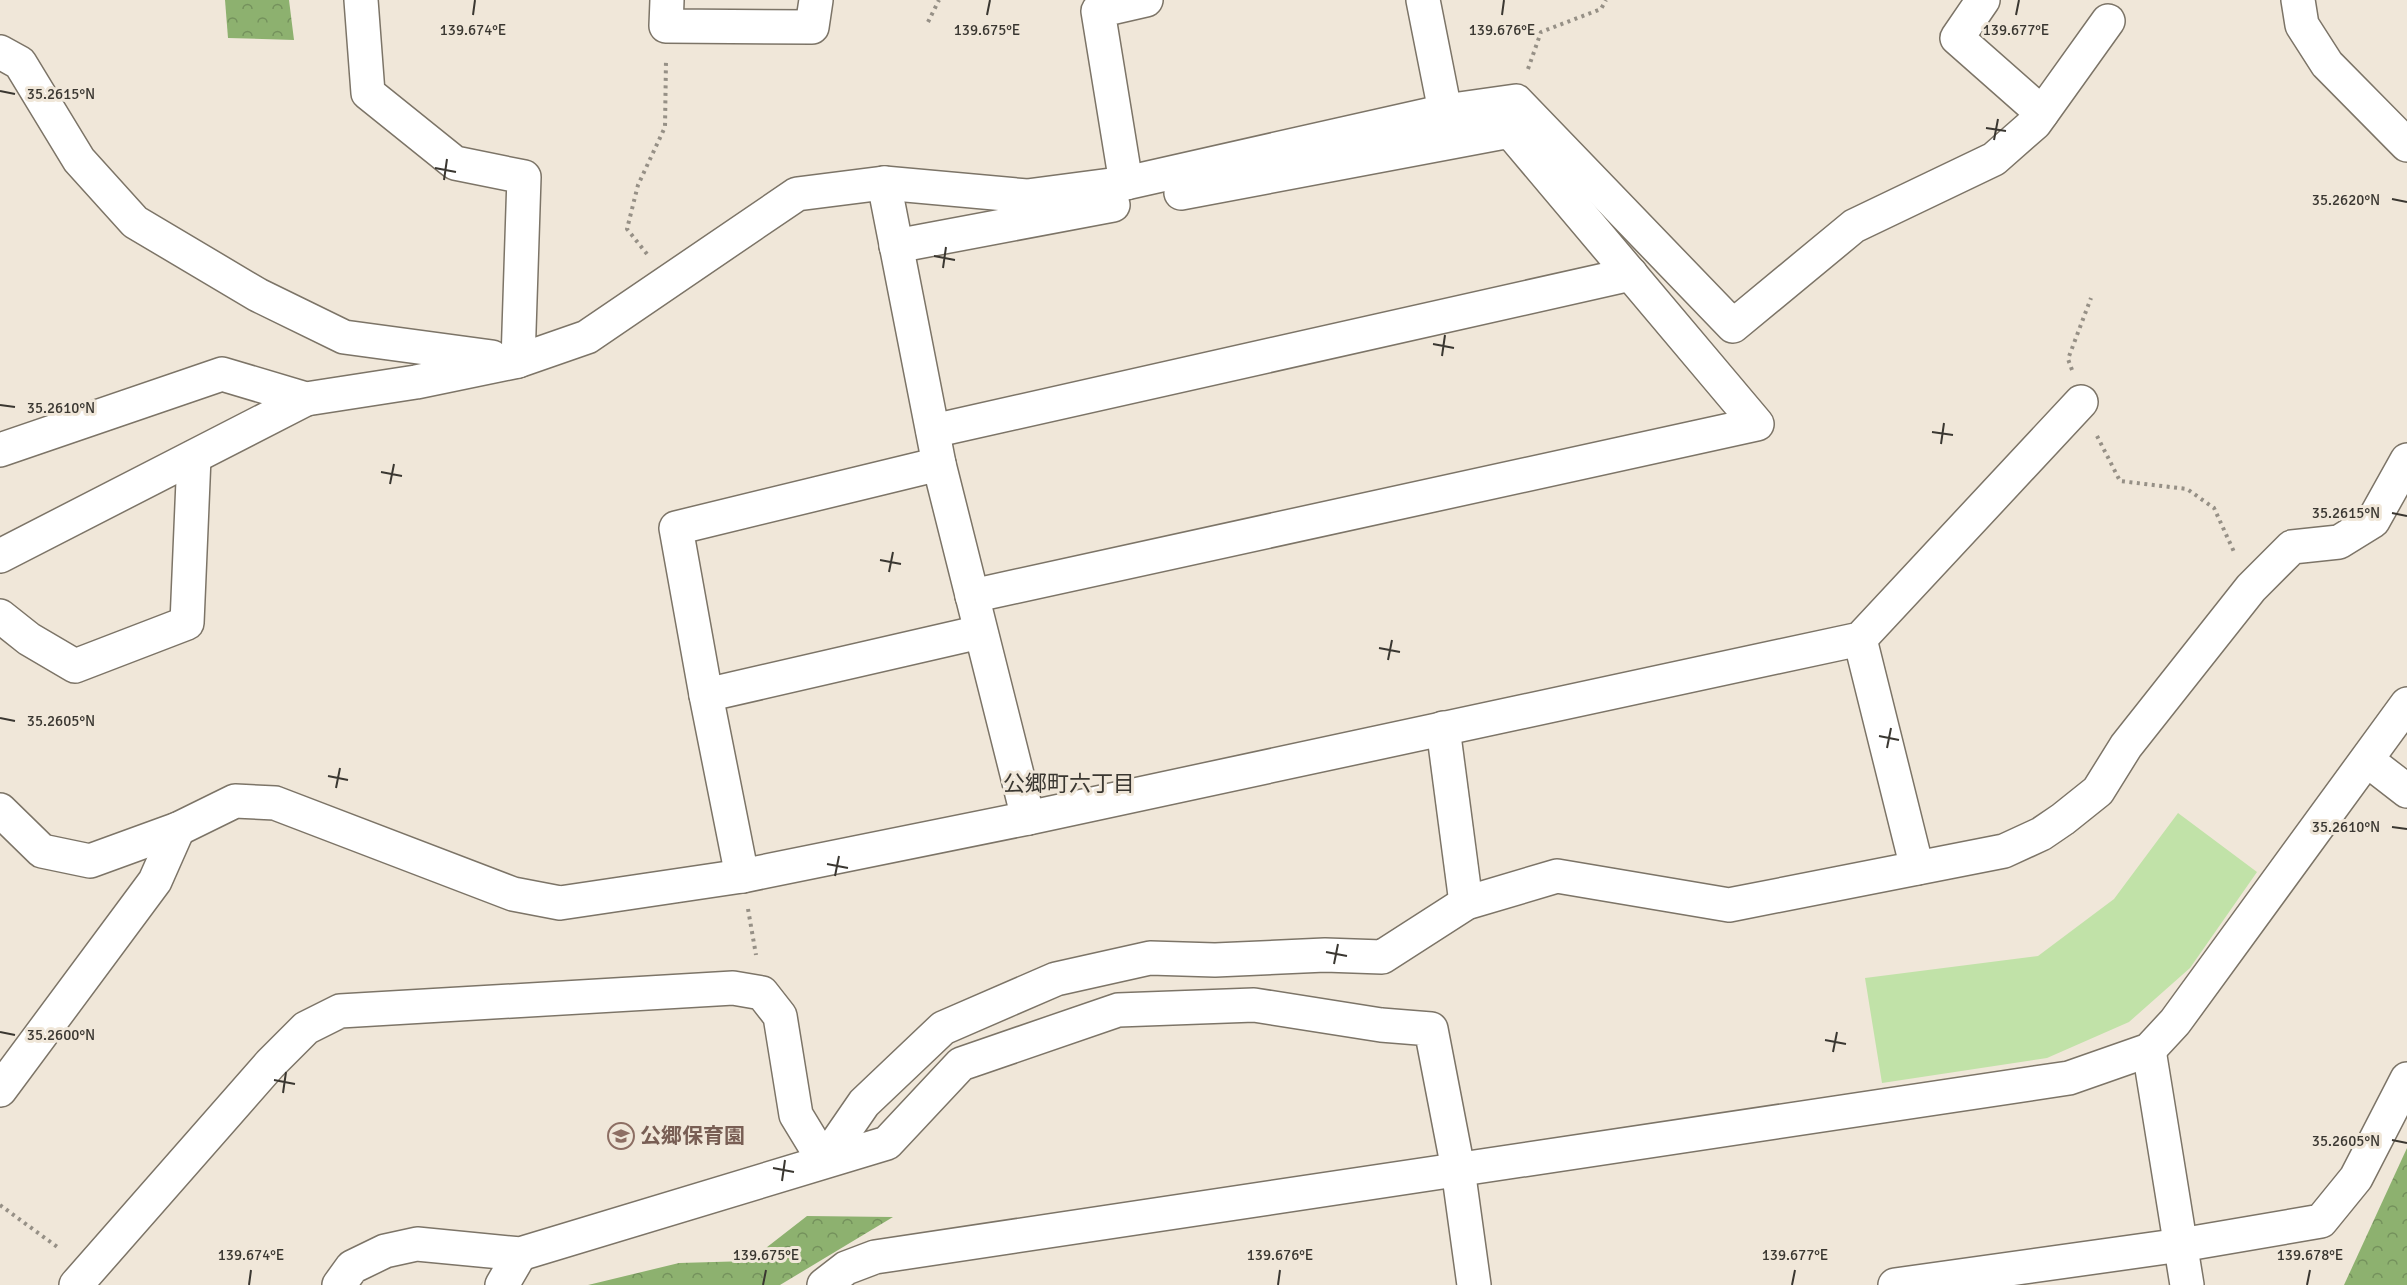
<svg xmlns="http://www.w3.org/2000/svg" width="2407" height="1285" font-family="Signika,'Noto Sans JP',sans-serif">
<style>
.forest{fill:url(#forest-crowns)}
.park{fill:#c1e2a8}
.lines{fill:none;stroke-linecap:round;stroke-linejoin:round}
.minor-casing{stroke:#7c7467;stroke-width:36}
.path{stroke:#969086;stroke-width:4;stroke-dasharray:3 4.5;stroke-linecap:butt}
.minor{stroke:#fff;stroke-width:33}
.ticks{fill:none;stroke:#3a3731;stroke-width:2}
.labels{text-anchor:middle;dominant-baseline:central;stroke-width:6;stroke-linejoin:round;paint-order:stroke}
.education-label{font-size:21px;font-weight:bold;fill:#785e54;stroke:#f0e7d9;text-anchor:start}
.neighbourhood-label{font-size:22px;fill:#3a3731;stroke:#f0e7d9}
.ticks-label{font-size:15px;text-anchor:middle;fill:#3a3731;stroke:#f0e7d9;stroke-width:6;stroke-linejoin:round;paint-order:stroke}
</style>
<defs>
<pattern id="forest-crowns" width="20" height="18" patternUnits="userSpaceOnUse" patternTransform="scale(1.5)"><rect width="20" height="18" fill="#8db16f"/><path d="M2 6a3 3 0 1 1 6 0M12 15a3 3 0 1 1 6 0" fill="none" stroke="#74915c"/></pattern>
</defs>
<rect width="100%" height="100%" fill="#f0e7d9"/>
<!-- forest -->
<g class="forest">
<polygon points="225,0 289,0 294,40 228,38"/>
<polygon points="2407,1148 2407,1285 2344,1285"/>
<polygon points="807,1216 893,1217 780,1285 588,1285 679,1263 749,1261"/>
</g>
<!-- park -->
<polygon class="park" points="2178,813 2257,872 2190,968 2129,1022 2047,1058 1882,1083 1865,978 2038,956 2114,899"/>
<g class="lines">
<defs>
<g id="minor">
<polyline points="361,0 368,93 455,163 524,177 518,361"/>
<polyline points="667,0 666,26 812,27 816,0"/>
<polyline points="1423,0 1445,111"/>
<polyline points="1983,0 1957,38 2042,113"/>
<polyline points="2298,0 2302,25 2327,64 2407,145"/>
<polyline points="0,52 20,63 79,160 135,222 258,295 344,337 492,357"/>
<polyline points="884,183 939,464 1028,818"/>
<polyline points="1126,183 1098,11 1146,0"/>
<polyline points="896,246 1113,205"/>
<polyline points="933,431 1631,274"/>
<polyline points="0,450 222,374 306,399 416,382 518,361 587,337 797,194 884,183 1027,196 1126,183 1445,111 1516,101 1733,326 1854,226 1994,159 2035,123 2108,21"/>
<polyline points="0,556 306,399"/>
<polyline points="972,596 1757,424 1510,131 1181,193"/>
<polyline points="0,616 29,639 75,666 187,623 194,457"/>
<polyline points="1860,639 1917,868"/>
<polyline points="706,695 980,632"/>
<polyline points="1443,728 1466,903"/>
<polyline points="2367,760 2407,791"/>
<polyline points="0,810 42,851 90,861 178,829 235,801 275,803 513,894 560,903 742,876 1028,818 1860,639 2081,402"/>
<polyline points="742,876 706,695 676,528 939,464"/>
<polyline points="2149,1050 2187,1285"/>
<polyline points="0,1090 155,881 178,829"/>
<polyline points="824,1161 864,1103 943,1028 1056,979 1150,958 1215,960 1325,955 1382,957 1466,903 1557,876 1729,905 2004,851 2041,834 2063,819 2098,791 2126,746 2251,588 2292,547 2339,542 2373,521 2407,460"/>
<polyline points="76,1285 270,1064 306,1028 340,1011 733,988 762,993 780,1016 796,1115 824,1161"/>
<polyline points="339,1285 352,1267 385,1251 417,1244 520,1254 887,1143 961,1064 1118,1010 1254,1005 1381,1025 1431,1029 1458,1169 1474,1285"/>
<polyline points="502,1285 520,1254"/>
<polyline points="824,1285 846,1268 875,1257 2069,1078 2149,1050 2175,1022 2407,704"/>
<polyline points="1895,1285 2181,1245 2321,1221 2356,1178 2407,1079"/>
</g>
</defs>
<!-- minor casing -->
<use href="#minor" class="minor-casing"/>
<!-- path -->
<g class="path">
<polyline points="928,22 939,0"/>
<polyline points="1528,69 1541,32 1601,9 1606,0"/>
<polyline points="647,254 627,229 638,185 665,127 666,60"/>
<polyline points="2072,370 2068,359 2091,298"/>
<polyline points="2097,436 2120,481 2187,489 2214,508 2235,554"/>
<polyline points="748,909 756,955"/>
<polyline points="0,1205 60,1249"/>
</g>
<!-- minor -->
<use href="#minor" class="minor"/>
</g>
<!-- ticks -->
<path class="ticks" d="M473,15L475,0M987,15L990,0M1502,15L1504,0M2016,15L2019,0M0,91L15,94M1986,128L2006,131M1994,140L1998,119M435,168L456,172M444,180L447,159M2392,199L2407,202M934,256L955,260M943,268L946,247M1433,344L1454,348M1442,356L1445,335M0,405L15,407M1932,432L1953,435M1941,444L1944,423M381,472L402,476M390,484L394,464M2392,513L2407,516M880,560L901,564M889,572L893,552M1379,648L1400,652M1388,660L1392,640M0,718L15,721M1879,736L1899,740M1887,748L1891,728M328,776L348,780M336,788L340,768M2392,827L2407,829M827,864L848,868M835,876L839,856M1326,952L1347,956M1334,964L1338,944M0,1032L15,1035M1825,1040L1846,1044M1833,1052L1837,1032M274,1080L295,1084M283,1093L286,1072M2392,1140L2407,1143M773,1168L794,1172M782,1181L785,1160M249,1285L251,1270M763,1285L766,1270M1278,1285L1280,1270M1792,1285L1795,1270M2307,1285L2310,1270"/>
<!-- icons -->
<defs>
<symbol id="school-ring" viewBox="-11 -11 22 22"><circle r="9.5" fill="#f0e7d9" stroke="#8d6e63" stroke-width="1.5"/><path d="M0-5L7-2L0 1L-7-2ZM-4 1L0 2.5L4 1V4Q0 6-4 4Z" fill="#8d6e63"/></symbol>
</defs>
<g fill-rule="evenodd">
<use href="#school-ring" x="606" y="1121" width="30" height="30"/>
</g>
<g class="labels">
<!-- education labels -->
<g class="education-label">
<text x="640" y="1136">公郷保育園</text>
</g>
<!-- neighbourhood labels -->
<g class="neighbourhood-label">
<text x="1069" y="783">公郷町六丁目</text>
</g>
</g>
<g class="ticks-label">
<text x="473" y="35">139.674°E</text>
<text x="987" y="35">139.675°E</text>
<text x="1502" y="35">139.676°E</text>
<text x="2016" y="35">139.677°E</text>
<text x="61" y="99">35.2615°N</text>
<text x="2346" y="205">35.2620°N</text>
<text x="61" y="413">35.2610°N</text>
<text x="2346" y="518">35.2615°N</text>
<text x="61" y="726">35.2605°N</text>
<text x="2346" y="832">35.2610°N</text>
<text x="61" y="1040">35.2600°N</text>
<text x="2346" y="1146">35.2605°N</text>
<text x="251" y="1260">139.674°E</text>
<text x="766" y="1260">139.675°E</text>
<text x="1280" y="1260">139.676°E</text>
<text x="1795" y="1260">139.677°E</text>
<text x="2310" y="1260">139.678°E</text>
</g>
</svg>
